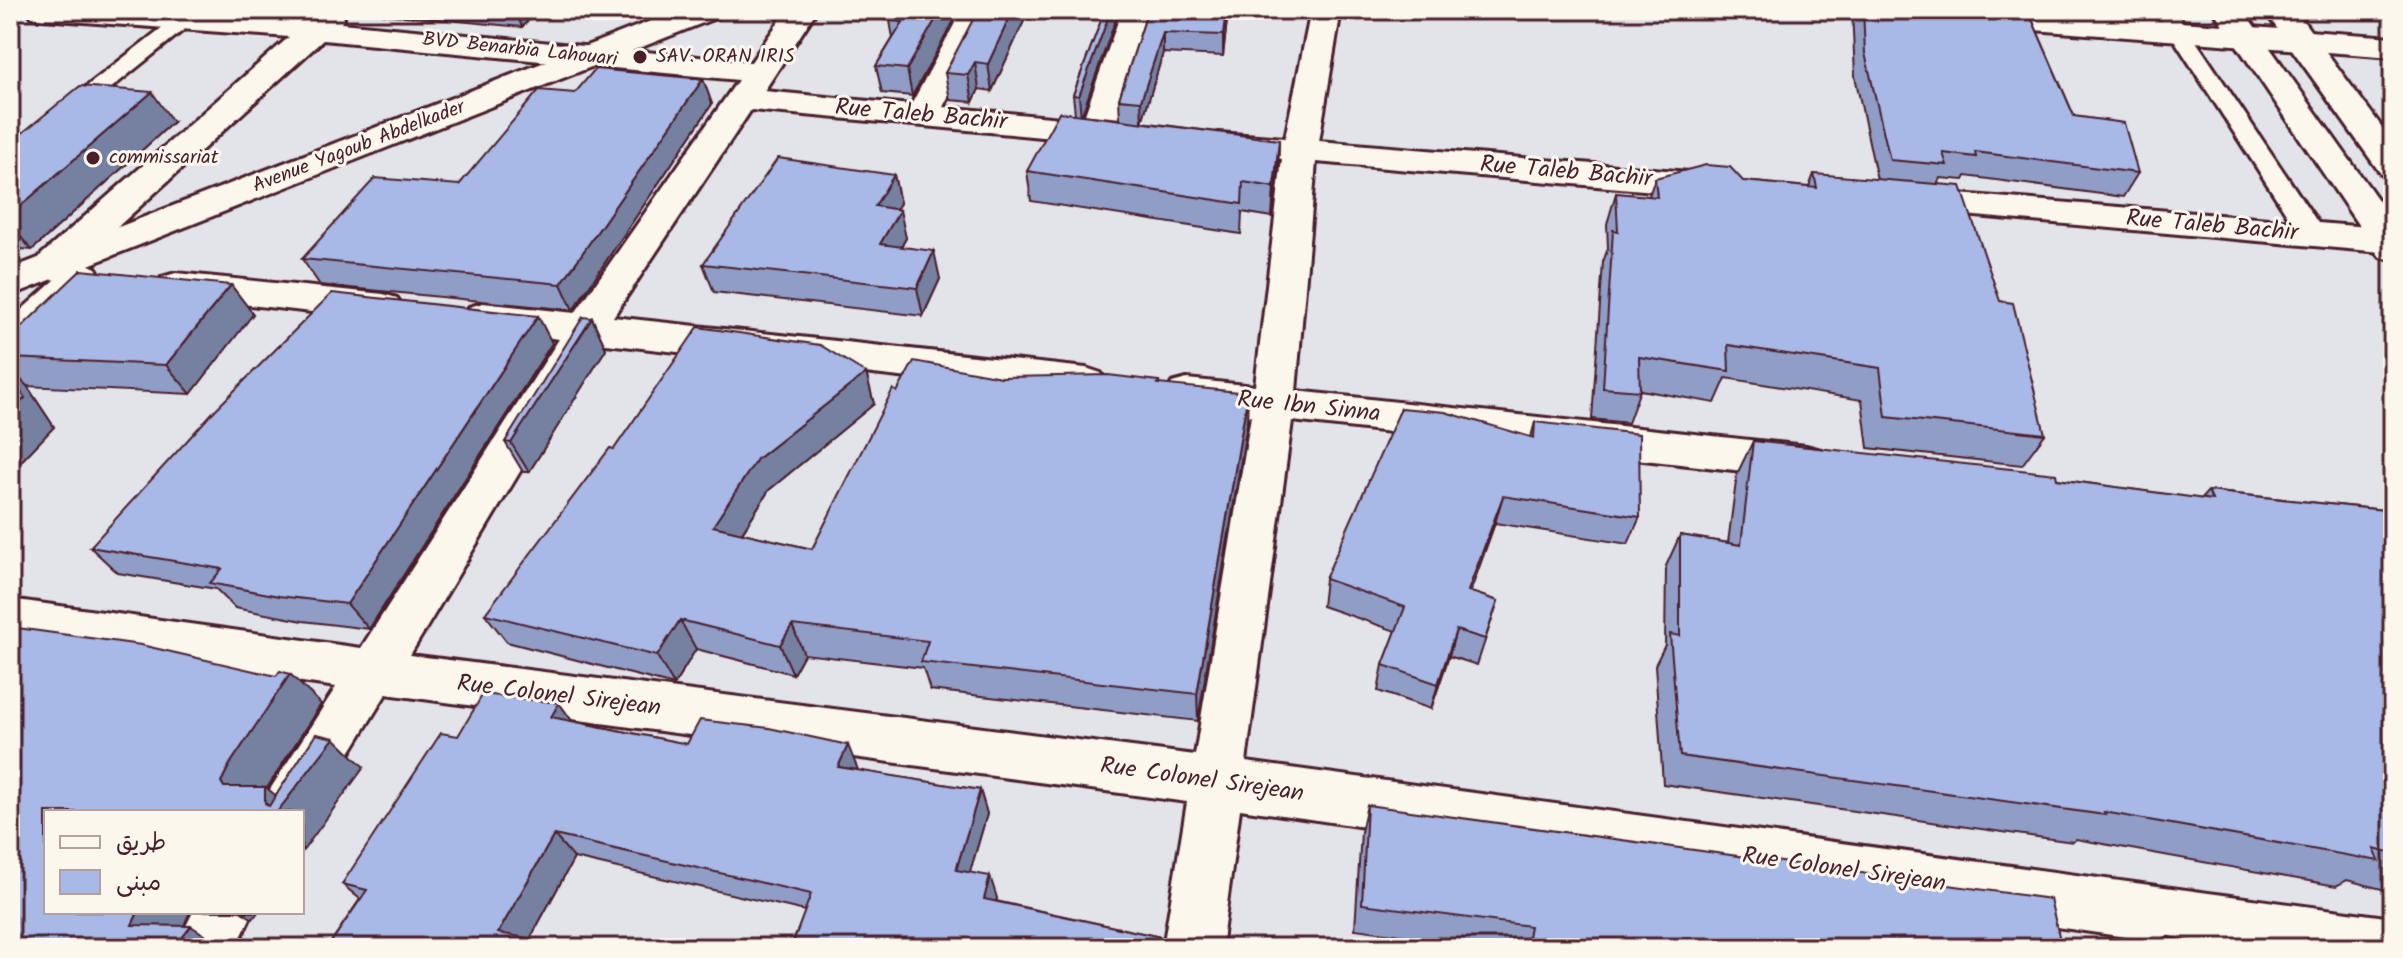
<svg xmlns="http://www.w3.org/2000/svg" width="2403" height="958" font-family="Kalam,'Playpen Sans Arabic',sans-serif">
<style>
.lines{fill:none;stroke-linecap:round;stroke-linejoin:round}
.lane-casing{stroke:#4a1f2b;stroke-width:6}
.street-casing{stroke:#4a1f2b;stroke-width:6}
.secondary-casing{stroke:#4a1f2b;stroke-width:6}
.primary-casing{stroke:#4a1f2b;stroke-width:6}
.lane{fill:#fbf7ec;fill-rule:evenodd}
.street{fill:#fbf7ec;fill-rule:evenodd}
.secondary{fill:#fbf7ec;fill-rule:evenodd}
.primary{fill:#fbf7ec;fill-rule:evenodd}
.wall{fill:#909ec7;stroke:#4a1f2b;stroke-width:2}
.shaded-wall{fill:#7681a2;stroke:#4a1f2b;stroke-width:2}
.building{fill:#a8b8e7;stroke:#4a1f2b;stroke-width:2}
.poi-dot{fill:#4a1f2b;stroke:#fbf7ec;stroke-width:3}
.labels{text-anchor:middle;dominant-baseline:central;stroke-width:6;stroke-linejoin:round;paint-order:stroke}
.far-street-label{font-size:20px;fill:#4a1f2b;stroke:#fbf7ec}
.far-poi-label{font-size:20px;fill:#4a1f2b;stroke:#fbf7ec;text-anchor:start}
.street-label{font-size:24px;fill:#4a1f2b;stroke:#fbf7ec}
</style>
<rect width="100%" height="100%" fill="#e2e4ea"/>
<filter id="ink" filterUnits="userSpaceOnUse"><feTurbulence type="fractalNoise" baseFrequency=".0125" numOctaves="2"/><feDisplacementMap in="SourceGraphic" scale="16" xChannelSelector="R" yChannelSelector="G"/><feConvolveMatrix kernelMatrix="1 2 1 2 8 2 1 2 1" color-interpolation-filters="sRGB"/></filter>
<g filter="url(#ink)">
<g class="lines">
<defs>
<g id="lane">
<polygon points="2155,10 2175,10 2326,235 2322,241 2304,241"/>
<polygon points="184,14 191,16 195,20 191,24 18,163 10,165 10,146 177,16"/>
</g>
<g id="street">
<path d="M28,10H170L308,20C319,11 326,8 340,11L344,18L341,23L751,62L787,10H817L764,91L911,105L962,10H992L943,107L1083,120L1122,10H1152L1116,124L1123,126L1128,133L1123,140L1096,142L751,110L613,317L1086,368L1101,373L1107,383L1101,393L1086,398L597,343L410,655L1195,755L1251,416L1172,405L1166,394L1172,383L1187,379L1255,386L1282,159L1207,150L1202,143L1207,136L1219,133L1285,138L1311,10H1341L1319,141L1713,174L1726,177L1731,185L1726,193L1713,196L1316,162L1296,391L1806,446L1821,450L1828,462L1821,474L1806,478L1292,421L1246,762L2393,918V948H2202L1240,809L1221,948H1163L1187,802L386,694L302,831V812H259L267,794L336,687L10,639V599L361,648L559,339L469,327L463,317L469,307L483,303L575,313L738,80L323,40L80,261L96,268L101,277L96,286L24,353L10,357V320L55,280L41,273L35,264L41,255L289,37L43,19L32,17Z"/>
<polygon points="1871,10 2013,10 2393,37 2393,57 1886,19 1875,17"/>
<polygon points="1909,190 2393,229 2393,253 1896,209 1891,201 1896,193"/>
<polygon points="176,273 383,294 397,298 403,307 397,316 383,320 162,295 157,286 162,277"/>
<polygon points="193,912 253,912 236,948 175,948"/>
</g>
<polygon id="secondary" points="679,10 722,10 718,17 10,296 10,269"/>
<g id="primary">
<polygon points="2213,10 2243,10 2393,221 2393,260 2380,257"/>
<polygon points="2264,10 2295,10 2393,142 2393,177 2381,174"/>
</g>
</defs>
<!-- lane casing -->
<use href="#lane" class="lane-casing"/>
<!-- street casing -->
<use href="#street" class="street-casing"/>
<!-- secondary casing -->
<use href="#secondary" class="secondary-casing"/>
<!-- primary casing -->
<use href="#primary" class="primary-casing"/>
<!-- lane -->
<use href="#lane" class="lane"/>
<!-- street -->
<use href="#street" class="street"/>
<!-- secondary -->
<use href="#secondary" class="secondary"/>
<!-- primary -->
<use href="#primary" class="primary"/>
</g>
<!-- wall -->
<g class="wall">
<polygon points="381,10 538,10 522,27 383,14"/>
<polygon points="896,10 960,10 912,96 882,93 876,66 893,38 890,21"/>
<polygon points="1029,10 992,91 979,89 973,102 950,100 945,73"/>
<polygon points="1105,10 1119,10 1082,115 1120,119 1119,99 1148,10 1309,10 1307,15 1228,11 1223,56 1163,53 1142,122 1279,140 1278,170 1272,217 1242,212 1241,234 1031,201 1027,171 1075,114 1073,95"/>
<polygon points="1343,10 1357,10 1355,20 1343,18"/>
<polygon points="1852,10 2028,10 2074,116 2138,173 2123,197 1966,176 1964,180 1940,178 1937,184 2045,434 2022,465 1868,448 1862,400 1726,378 1715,403 1640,390 1628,423 1592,419 1603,262 1608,248 1607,224 1616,193 1649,196 1655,178 1743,181 1809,187 1814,174 1877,180 1855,76"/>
<polygon points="2055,10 2160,10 2156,17"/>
<polygon points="703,79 712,104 573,310 320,285 302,259 459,185 575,93"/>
<polygon points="173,122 32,250 10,248 10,143"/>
<polygon points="894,175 900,203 896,209 906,238 901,247 940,279 923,316 714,292 703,264"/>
<polygon points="231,285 253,314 191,394 27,386 54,427 10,473 10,338"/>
<polygon points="592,318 606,349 529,472 523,472 505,442"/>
<polygon points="552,343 369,629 303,621 235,608 216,589 118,573 90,547"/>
<polygon points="866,373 874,404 769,490 742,533 812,549 897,392 1001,377 1159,381 1159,385 1247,424 1198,721 930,690 923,668 804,654 793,674 696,649 674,685 507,642 485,614"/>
<polygon points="1535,422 1640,517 1628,544 1495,523 1470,592 1498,601 1477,665 1449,656 1431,709 1378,691 1383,665 1396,631 1322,606 1325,579 1531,437"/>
<polygon points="1753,441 2057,479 2201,499 2208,491 2393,511 2393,892 2347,880 2336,886 2076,839 2073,842 1663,784 1655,665 1665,645 1666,566 1680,535 1728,543 1737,474"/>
<polygon points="559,703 572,721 687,744 980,790 987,814 970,872 997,898 996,901 1170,939 1170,948 791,948 805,911 574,858 530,939 327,948 360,899 342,884 458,736"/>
<polygon points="1367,805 2062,948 1499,948 1355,929 1361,832"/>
<polygon points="2168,937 2220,948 2110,948 2125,938 2158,944"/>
</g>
<!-- shaded-wall -->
<g class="shaded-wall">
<polygon points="515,10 538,10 522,27"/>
<polygon points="941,10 960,10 912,96 907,69"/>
<polygon points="1013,10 1029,10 992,91 988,64"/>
<polygon points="1111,10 1119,10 1081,117 1079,96"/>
<polygon points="1226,10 1228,11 1223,56 1223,35"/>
<polygon points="1163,33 1163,53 1142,122 1141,101"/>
<polygon points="975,62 979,89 973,102 968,75"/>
<polygon points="703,79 712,104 573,310 561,284"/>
<polygon points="152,92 173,122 32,250 10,225 10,215"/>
<polygon points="1279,140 1278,170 1272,217 1274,187"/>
<polygon points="894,175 900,203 882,234 875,206"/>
<polygon points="900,210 906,238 886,273 880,244"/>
<polygon points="934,251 940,279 923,316 917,288"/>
<polygon points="231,285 253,314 191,394 166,365"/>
<polygon points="538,316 552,343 369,629 347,604"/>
<polygon points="592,318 606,349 529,472 511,443"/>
<polygon points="10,369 27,386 54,427 10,473"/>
<polygon points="866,373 874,404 769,490 727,556 713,526 757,459"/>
<polygon points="1248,393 1247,424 1198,721 1197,694"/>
<polygon points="1503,496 1495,523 1461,618 1468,591"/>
<polygon points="680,620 696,649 674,685 657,656"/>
<polygon points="792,625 804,654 793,674 780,645"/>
<polygon points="1456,630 1449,656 1431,709 1438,684"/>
<polygon points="290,674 321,704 267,788 284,803 334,738 364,767 302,852 302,812 276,812 224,787 221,782 230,764"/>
<polygon points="559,703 578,729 551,717"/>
<polygon points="848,745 858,770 838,767"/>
<polygon points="980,790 987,814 964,892 956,870"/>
<polygon points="554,835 574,858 525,948 498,933"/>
<polygon points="990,876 997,898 991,920 984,899"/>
<polygon points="138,912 190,912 174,948 132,925"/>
<polygon points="242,912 258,912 253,919"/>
<polygon points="191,926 225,948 174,948"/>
</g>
<!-- building -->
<g class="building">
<polygon points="896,10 941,10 907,69 876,66 903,22 890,21"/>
<polygon points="978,10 1013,10 988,64 975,62 968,75 945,73"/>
<polygon points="1105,10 1111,10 1079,96 1073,95"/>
<polygon points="1148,10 1226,10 1223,35 1163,33 1141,101 1119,99"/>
<polygon points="1863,10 2028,10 2074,116 2124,123 2138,173 1975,152 1976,157 1943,153 1947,165 1890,160 1865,53"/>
<polygon points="595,69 703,79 561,284 302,259 375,178 459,185 539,90 575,93"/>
<polygon points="80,86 152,92 10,215 10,143"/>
<polygon points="1059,112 1279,140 1274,187 1243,182 1242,204 1027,171"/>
<polygon points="778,158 894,175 875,206 900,210 880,244 934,251 917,288 703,264"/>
<polygon points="1706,165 1730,167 1743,181 1817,188 1814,174 1961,186 2000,301 2013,303 2045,434 1886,417 1880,368 1728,345 1729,371 1639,357 1640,391 1603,388 1613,230 1618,231 1616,193 1657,197 1655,178"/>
<polygon points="81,270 231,285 166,365 10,358 10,338"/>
<polygon points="332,293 538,316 347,604 279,596 210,583 222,569 90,547 214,411"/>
<polygon points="583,317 592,318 511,443 505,442"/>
<polygon points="698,327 820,345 866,373 757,459 713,526 812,549 893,389 897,392 914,361 1001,377 1108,375 1159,381 1158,384 1248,393 1197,694 921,662 928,641 792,625 780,645 680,620 657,656 485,614 610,448 614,449"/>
<polygon points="10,375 25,398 10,413"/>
<polygon points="1401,408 1445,412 1534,438 1535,422 1639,434 1640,517 1503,496 1468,591 1498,601 1485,639 1456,630 1438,684 1383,665 1405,607 1325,579"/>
<polygon points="1753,441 2056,474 2057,479 2212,500 2208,491 2393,511 2393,854 2374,849 2379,861 2104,812 2105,815 1680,756 1670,634 1680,636 1680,535 1741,545"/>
<polygon points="10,627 141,645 276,676 280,671 290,674 230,764 221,782 224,787 265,787 265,803 269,806 316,734 334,738 277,812 46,812 46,912 138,912 132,925 191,926 174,948 10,948"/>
<polygon points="483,694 559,703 551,717 687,744 700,720 769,728 848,745 838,767 980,790 956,870 990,876 984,899 1170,939 1168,948 791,948 811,894 554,835 498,933 586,948 327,948 367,890 342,884 441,733 458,736"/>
<polygon points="1367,805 2050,899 2062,948 1526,948 1530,926 1362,904"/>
<polygon points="2168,937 2220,948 2127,948 2125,938 2170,947"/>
</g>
</g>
<!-- markers -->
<g class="poi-dot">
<circle cx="640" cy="57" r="8"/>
<circle cx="93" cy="158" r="8"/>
</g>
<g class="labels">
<!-- far-street labels -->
<g class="far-street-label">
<text transform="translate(520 50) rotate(6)">BVD Benarbia Lahouari</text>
<text transform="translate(359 147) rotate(-21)">Avenue Yagoub Abdelkader</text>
</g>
<!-- far-poi labels -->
<g class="far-poi-label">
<text x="656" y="57">SAV. ORAN IRIS</text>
<text x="109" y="158">commissariat</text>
</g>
<!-- street labels -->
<g class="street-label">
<text transform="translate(921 115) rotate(5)">Rue Taleb Bachir</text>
<text transform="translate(1566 172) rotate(5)">Rue Taleb Bachir</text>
<text transform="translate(2212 226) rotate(5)">Rue Taleb Bachir</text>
<text transform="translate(1309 407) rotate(6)">Rue Ibn Sinna</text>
<text transform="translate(559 696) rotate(7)">Rue Colonel Sirejean</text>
<text transform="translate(1202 780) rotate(8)">Rue Colonel Sirejean</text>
<text transform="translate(1844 870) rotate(8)">Rue Colonel Sirejean</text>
</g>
</g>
<!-- margin -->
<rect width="2403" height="958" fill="none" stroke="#fbf7ec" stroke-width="40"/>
<rect x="20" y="20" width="2363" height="918" fill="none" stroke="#4a1f2b" stroke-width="3" filter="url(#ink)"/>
<!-- legend -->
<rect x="44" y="810" width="260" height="104" fill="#fbf7ec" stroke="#b4a19f" stroke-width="2"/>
<rect x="60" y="836" width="40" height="12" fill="#fbf7ec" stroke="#b4a19f" stroke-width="2"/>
<text x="116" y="850" font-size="24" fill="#4a1f2b">طريق</text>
<rect x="60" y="870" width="40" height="24" fill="#a8b8e7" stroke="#b4a19f" stroke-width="2"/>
<text x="116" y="890" font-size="24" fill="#4a1f2b">مبنى</text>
</svg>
